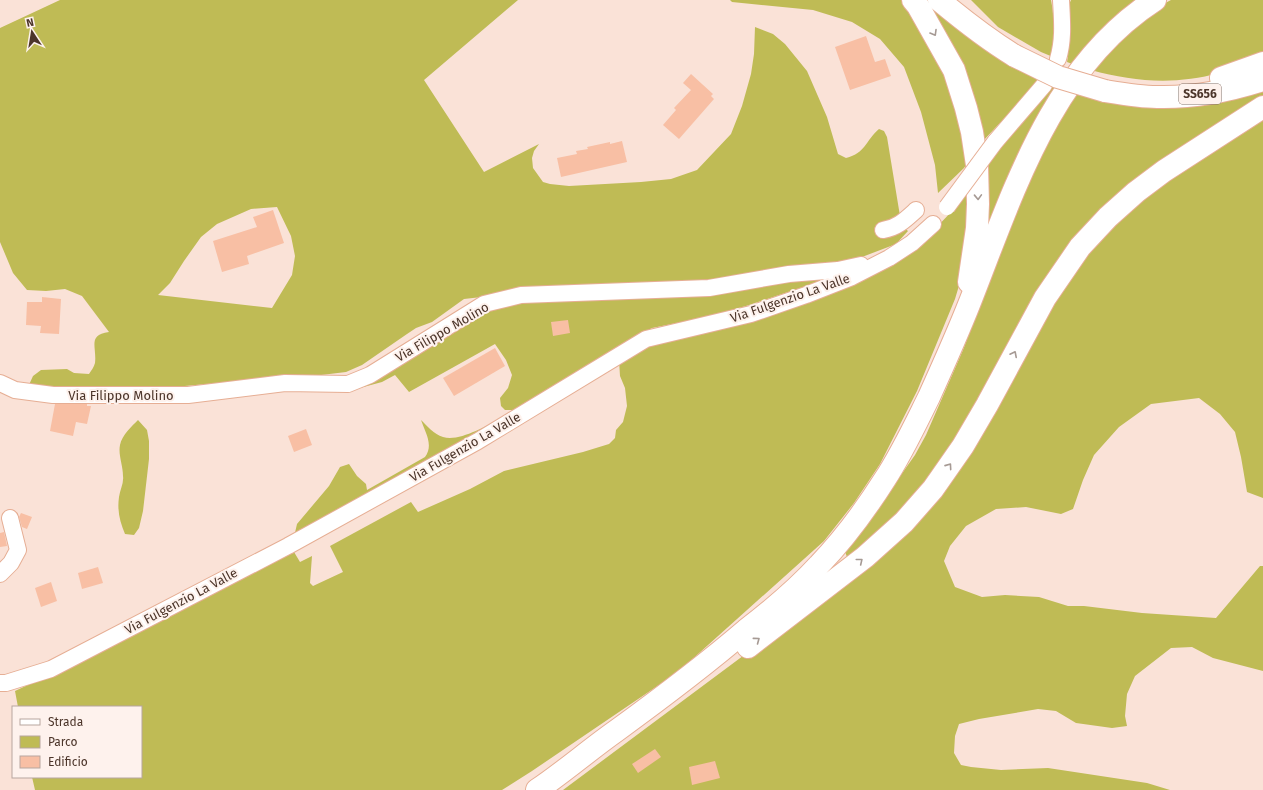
<svg xmlns="http://www.w3.org/2000/svg" width="1263" height="790" font-family="'Fira Sans',sans-serif">
<style>
.green{fill:#bfbb55;fill-rule:evenodd}
.building{fill:#f8bfa4}
.lines{fill:none;stroke-linecap:round;stroke-linejoin:round}
.minor-casing{stroke:#e6ae94;stroke-width:18}
.highway-casing{stroke:#e6ae94;stroke-width:24}
.minor{stroke:#fff;stroke-width:16}
.highway{stroke:#fff;stroke-width:22}
.minor-bridge-casing{stroke:#e6ae94;stroke-width:18;stroke-linecap:butt}
.highway-bridge-casing{stroke:#e6ae94;stroke-width:24;stroke-linecap:butt}
.minor-bridge{stroke:#fff;stroke-width:16}
.highway-bridge{stroke:#fff;stroke-width:22}
.oneway{stroke:#a69a94}
.labels{text-anchor:middle;dominant-baseline:central;stroke-width:4;stroke-linejoin:round;paint-order:stroke}
.shield{fill:#fef2ed;stroke:#816e64;stroke-width:1}
.shield-label{font-size:12px;font-weight:bold;fill:#4c352a}
.street-label{font-size:13px;fill:#4c352a;stroke:#fef2ed}
</style>
<rect width="100%" height="100%" fill="#fae2d7"/>
<!-- green -->
<g class="green">
<path d="M60,0H518L424,80L484,172L539,144L534,151L532,158L533,168L543,182L550,184L569,186L641,182L671,179L697,170L731,134L742,106L751,74L754,54L755,27L773,34L785,44L807,71L827,117L838,154L846,158C866,153 865,141 879,129L884,131L887,137L900,216L903,227L908,231L896,244L862,257L825,266L769,269L735,279L508,294L464,299L432,322L416,328L407,334L362,365L346,372L313,376L275,378L139,390L28,387L33,376L41,370L67,369L74,373L89,374C91,371 94,367 95,363C97,347 87,335 109,332L82,296L65,289L46,291L27,290L13,273L0,242V28ZM277,207L291,236L295,256L292,275L272,308L158,295L170,283L184,261L201,237L217,224L251,209Z"/>
<polygon points="730,0 909,0 951,70 973,154 964,168 938,193 935,165 921,112 904,67 880,39 852,22 813,10 732,2"/>
<path d="M971,0H1051C1055,19 1054,38 1053,57L1041,52L998,27Z"/>
<polygon points="1071,0 1139,0 1075,65 1067,62 1068,56 1068,7"/>
<path d="M1171,0H1263V57C1249,62 1234,69 1219,73C1176,85 1134,82 1091,70L1108,48L1154,9Z"/>
<polygon points="939,8 1005,60 1039,81 983,141 933,16 934,12"/>
<polygon points="1047,83 1064,89 993,220 985,218 983,170"/>
<polygon points="1263,88 1263,101 1137,184 983,404 897,521 847,557 844,549 879,506 915,455 926,435 963,350 1037,155 1073,92"/>
<polygon points="1263,115 1263,498 1247,492 1241,457 1235,432 1220,414 1199,398 1151,404 1119,427 1094,455 1083,480 1073,509 1061,514 1026,507 996,509 966,526 950,546 944,561 955,587 982,597 1005,595 1039,597 1068,606 1084,606 1142,613 1216,618 1260,566 1263,566 1263,671 1213,658 1192,647 1171,648 1135,676 1127,694 1125,716 1127,726 1112,728 1076,723 1056,711 1038,709 979,719 959,724 955,736 954,753 961,765 971,767 1001,770 1048,768 1147,783 1170,790 563,790 763,641 880,552 1057,290 1133,203"/>
<polygon points="973,181 967,259 955,299 917,391 880,464 854,503 824,541 678,672 532,771 502,790 35,790 32,777 141,777 141,707 18,707 15,691 120,642 291,547 300,562 312,556 310,583 313,586 343,572 330,546 411,502 418,512 470,489 504,471 583,452 609,444 615,438 616,430 623,422 627,406 625,388 620,376 619,360 652,341 917,248 952,211"/>
<polygon points="830,278 746,306 702,318 652,328 623,344 525,405 514,410 505,410 501,406 500,398 508,388 512,375 506,360 495,344 409,392 395,375 382,382 356,389 344,387 466,317 523,299 744,286"/>
<path d="M138,420L147,430L149,441V459L143,511L139,528L134,535L125,534C120,522 117,511 119,497C120,490 124,483 123,476C123,465 118,455 120,445C122,435 132,426 138,420Z"/>
<path d="M421,420C427,426 434,434 443,437C459,442 485,426 499,420L294,537L297,524L329,486L340,467L349,464L357,476L366,484L367,490L425,457C434,445 425,432 421,420Z"/>
</g>
<!-- building -->
<g class="building">
<polygon points="866,36 875,62 885,59 891,76 850,90 835,47"/>
<polygon points="691,74 713,94 711,96 714,99 679,139 663,125 676,110 674,108 691,90 683,83"/>
<polygon points="622,141 627,162 561,177 557,158 577,154 576,151 588,149 587,147 610,142 610,144"/>
<polygon points="273,210 284,243 247,256 249,264 222,272 213,241 257,227 253,217"/>
<polygon points="42,297 61,299 59,334 40,333 41,326 26,325 27,302 42,302"/>
<polygon points="568,320 570,333 553,336 551,322"/>
<polygon points="495,348 505,366 454,396 443,378"/>
<polygon points="55,404 87,404 87,406 91,406 87,424 76,422 73,436 50,431"/>
<polygon points="306,429 312,445 294,452 288,436"/>
<polygon points="21,513 32,517 27,529 22,527 19,517"/>
<polygon points="4,532 7,546 0,547 0,533"/>
<polygon points="98,567 103,583 82,589 78,573"/>
<polygon points="51,582 57,601 41,607 35,588"/>
<polygon points="655,749 661,757 638,773 632,764"/>
<polygon points="715,761 720,778 692,785 689,767"/>
</g>
<g class="lines">
<defs>
<g id="minor">
<path d="M1058,59C1064,39 1062,20 1061,0"/>
<polyline points="995,142 1044,85"/>
<path d="M883,230C897,228 905,220 916,210"/>
<polyline points="0,383 15,390 53,395 188,395 285,383 348,384 370,375 484,304 521,295 709,288 789,274 838,270 861,265"/>
<polyline points="0,574 11,563 18,550 10,518"/>
<polyline points="0,683 6,683 51,669 288,546 478,441 646,339 751,314 806,295 852,277 889,258 912,243 933,224"/>
</g>
<g id="highway">
<polyline points="913,0 918,6 954,70 966,108 972,132 977,165 978,204 977,228 969,282"/>
<path d="M939,0C963,20 987,39 1015,56"/>
<polyline points="1221,78 1263,63"/>
<path d="M1105,91C1123,94 1140,97 1157,97C1193,98 1229,91 1263,80"/>
<polyline points="748,647 865,557 904,522 933,489 963,446 987,405 1045,298 1080,247 1108,217 1136,192 1164,171 1263,107"/>
<path d="M537,790C564,772 589,750 616,731C660,699 704,666 746,630C772,610 797,589 819,565C844,539 866,509 885,479C902,453 915,425 929,397C943,366 957,335 970,302C1013,193 1051,67 1155,0"/>
</g>
</defs>
<!-- minor casing -->
<use href="#minor" class="minor-casing"/>
<!-- highway casing -->
<use href="#highway" class="highway-casing"/>
<!-- minor -->
<use href="#minor" class="minor"/>
<!-- highway -->
<use href="#highway" class="highway"/>
<defs>
<polyline id="minor-bridge" points="947,207 995,142"/>
<polyline id="highway-bridge" points="1015,56 1058,77 1105,91"/>
</defs>
<!-- minor-bridge casing -->
<use href="#minor-bridge" class="minor-bridge-casing"/>
<!-- highway-bridge casing -->
<use href="#highway-bridge" class="highway-bridge-casing"/>
<!-- minor-bridge -->
<use href="#minor-bridge" class="minor-bridge"/>
<!-- highway-bridge -->
<use href="#highway-bridge" class="highway-bridge"/>
</g>
<!-- one-way arrows -->
<defs><path id="oneway-chevron" d="M-2-3.5L2.5 0L-2 3.5" fill="none" stroke-width="1.6" stroke-linecap="round" stroke-linejoin="round"/></defs>
<g class="oneway">
<use href="#oneway-chevron" transform="translate(934 33) rotate(60)"/>
<use href="#oneway-chevron" transform="translate(978 197) rotate(88)"/>
<use href="#oneway-chevron" transform="translate(1014 354) rotate(-63)"/>
<use href="#oneway-chevron" transform="translate(949 466) rotate(-55)"/>
<use href="#oneway-chevron" transform="translate(860 561) rotate(-39)"/>
<use href="#oneway-chevron" transform="translate(757 640) rotate(-37)"/>
</g>
<g class="labels">
<!-- shield labels -->
<rect class="shield" x="1179" y="84" width="42" height="20" rx="3"/>
<g class="shield-label">
<text x="1200" y="94">SS656</text>
</g>
<!-- street labels -->
<g class="street-label">
<text transform="translate(790 298) rotate(-19)">Via Fulgenzio La Valle</text>
<text transform="translate(442 332) rotate(-30)">Via Filippo Molino</text>
<text x="121" y="395">Via Filippo Molino</text>
<text transform="translate(465 447) rotate(-30)">Via Fulgenzio La Valle</text>
<text transform="translate(181 601) rotate(-28)">Via Fulgenzio La Valle</text>
</g>
</g>
<!-- legend -->
<rect x="12" y="706" width="130" height="72" fill="#fef2ed" stroke="#b7a69f"/>
<rect x="20" y="719" width="20" height="6" fill="#ffffff" stroke="#b7a69f"/>
<text x="48" y="726" font-size="12" fill="#4c352a">Strada</text>
<rect x="20" y="736" width="20" height="12" fill="#bfbb55" stroke="#b7a69f"/>
<text x="48" y="746" font-size="12" fill="#4c352a">Parco</text>
<rect x="20" y="756" width="20" height="12" fill="#f8bfa4" stroke="#b7a69f"/>
<text x="48" y="766" font-size="12" fill="#4c352a">Edificio</text>
<!-- north arrow -->
<g transform="translate(32 32) rotate(348)" stroke="#fef2ed" stroke-width="3" paint-order="stroke">
<path d="M0-3L7 15L0 10L-7 15Z" fill="#4c352a"/>
<text y="-6" font-size="11" font-weight="bold" text-anchor="middle" fill="#4c352a">N</text>
</g>
</svg>
